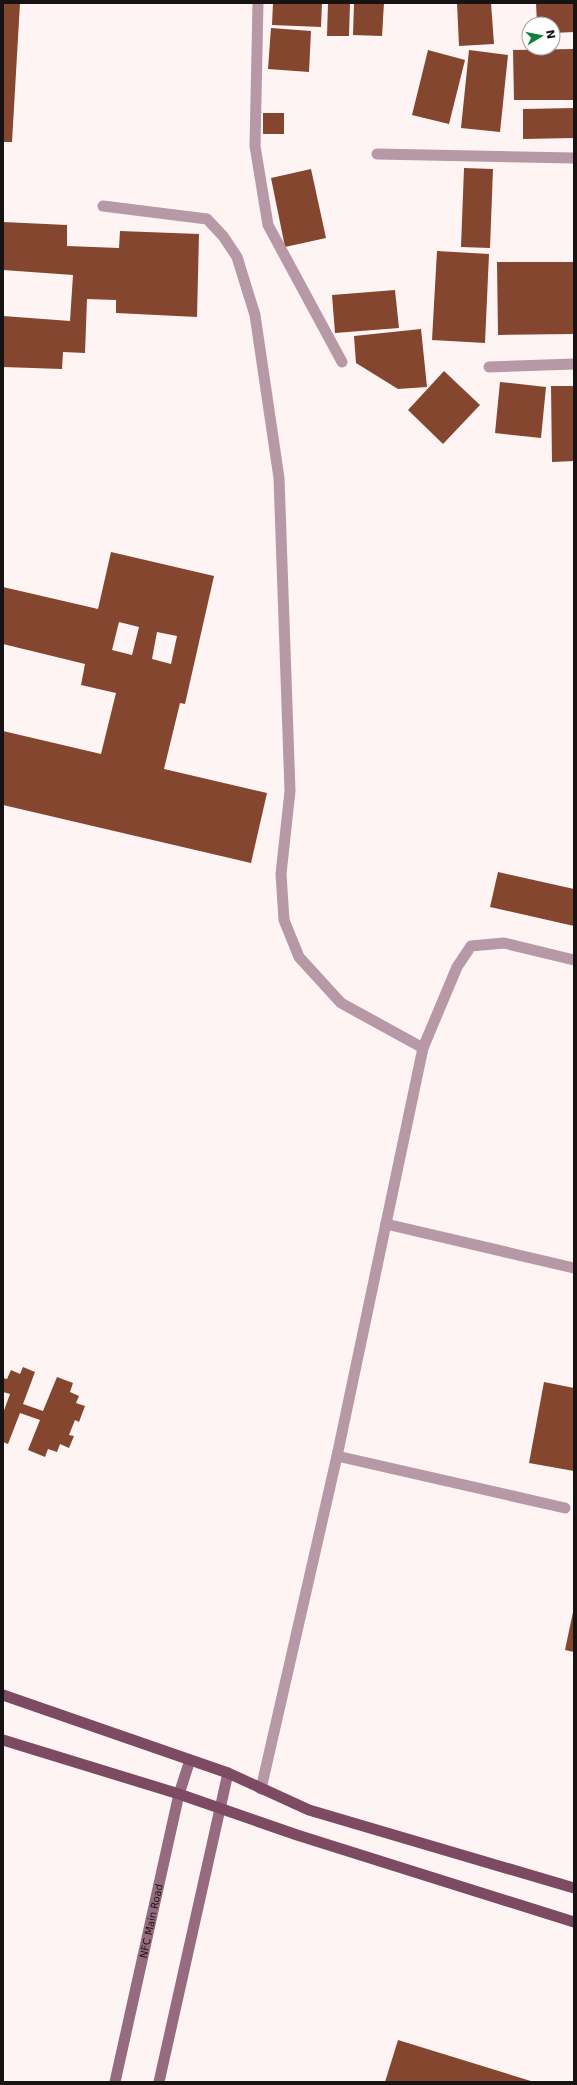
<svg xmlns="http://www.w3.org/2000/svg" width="577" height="2085" font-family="'DejaVu Sans',sans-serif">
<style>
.building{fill:#84462e;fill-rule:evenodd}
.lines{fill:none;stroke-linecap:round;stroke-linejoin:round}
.service{stroke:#b798a6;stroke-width:11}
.minor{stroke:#b798a6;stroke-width:11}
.secondary{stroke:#966a7f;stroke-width:11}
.primary{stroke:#7d4a64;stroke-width:11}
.labels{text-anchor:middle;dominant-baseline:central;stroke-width:4;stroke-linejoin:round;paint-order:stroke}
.street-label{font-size:10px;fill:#181313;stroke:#fff}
</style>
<rect width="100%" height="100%" fill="#fef4f4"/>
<!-- building -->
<g class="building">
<polygon points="3,3 20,3 12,142 3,142"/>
<polygon points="273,3 322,3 321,27 272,25"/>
<polygon points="328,3 350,3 349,36 327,36"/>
<polygon points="354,3 384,3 382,36 353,35"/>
<polygon points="457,3 491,3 494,44 459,46"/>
<polygon points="536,3 574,3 574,32 553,33 553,24 537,24"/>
<polygon points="271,28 311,31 309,72 268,69"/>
<polygon points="574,49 574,100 514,100 513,50"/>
<polygon points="428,50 465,60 449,124 412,115"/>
<polygon points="469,50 508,55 500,132 461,128"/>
<polygon points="574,108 574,138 523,139 523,109"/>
<rect x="263" y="113" width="21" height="21"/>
<polygon points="464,168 493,169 490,248 461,247"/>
<polygon points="311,169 326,238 285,247 271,178"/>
<polygon points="3,222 67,225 67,246 119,248 120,231 199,234 197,317 116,313 116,300 87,299 85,353 63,352 62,369 3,367 3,316 70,321 73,275 3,270"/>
<polygon points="437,251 489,254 485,343 432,340"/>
<polygon points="497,262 574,262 574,334 498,335"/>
<polygon points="395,290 399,328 335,333 332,295"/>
<polygon points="421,329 427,387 398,389 356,363 354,336"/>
<polygon points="444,371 480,405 443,444 408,410"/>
<polygon points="500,382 546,387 541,438 495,433"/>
<polygon points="551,386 574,386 574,461 552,462"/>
<path d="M111,552L214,576L185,704L180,703L164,769L267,793L251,863L3,805V731L101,754L116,693L81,685L85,664L3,644V587L98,609ZM119,622L139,627L132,655L112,650ZM157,632L177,636L171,664L152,659Z"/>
<polygon points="498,872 574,889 574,926 490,907"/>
<polygon points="23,1367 35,1372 23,1404 43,1411 57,1377 73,1383 70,1392 79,1396 76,1403 85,1406 79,1422 75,1420 69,1435 74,1436 69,1448 60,1444 57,1452 48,1449 45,1457 28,1450 40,1420 20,1413 8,1444 3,1442 3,1413 10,1394 3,1392 3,1378 7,1379 11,1370 20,1374"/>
<polygon points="544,1382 574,1388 574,1471 529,1463"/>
<polygon points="573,1612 574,1612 574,1652 565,1650"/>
<polygon points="398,2040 534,2082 385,2082"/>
</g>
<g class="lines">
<!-- service -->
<polyline class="service" points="103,206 207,219 223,236 237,257 255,315 279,478 290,791 281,874 284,920 299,957 341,1003 423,1048"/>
<!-- minor -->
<g class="minor">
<polyline points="258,3 255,146 268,225 342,362"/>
<polyline points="377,154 574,158"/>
<polyline points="489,367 574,364"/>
<polyline points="386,1224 574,1268"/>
<polyline points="337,1456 565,1508"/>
<polyline points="261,1789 337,1456 423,1048 457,967 471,946 504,943 574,960"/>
</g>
<!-- secondary -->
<g class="secondary">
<path id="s1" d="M115,2082L179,1794L190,1760"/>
<polyline points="159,2082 228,1773"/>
</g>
<!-- primary -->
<g class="primary">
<polyline points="3,1695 228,1773 309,1810 574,1888"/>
<polyline points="3,1740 179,1794 297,1835 574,1922"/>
</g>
</g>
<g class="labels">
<!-- street labels -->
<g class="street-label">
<text stroke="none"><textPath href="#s1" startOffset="165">NFC Main Road</textPath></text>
</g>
</g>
<!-- border -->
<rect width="577" height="2085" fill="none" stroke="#181313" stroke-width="8"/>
<!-- north arrow -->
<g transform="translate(541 36) rotate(80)"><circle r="19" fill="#ffffff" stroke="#a3a1a1"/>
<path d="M0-3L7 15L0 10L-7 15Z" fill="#0e8138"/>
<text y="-6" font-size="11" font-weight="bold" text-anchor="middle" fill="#181313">N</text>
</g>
</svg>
